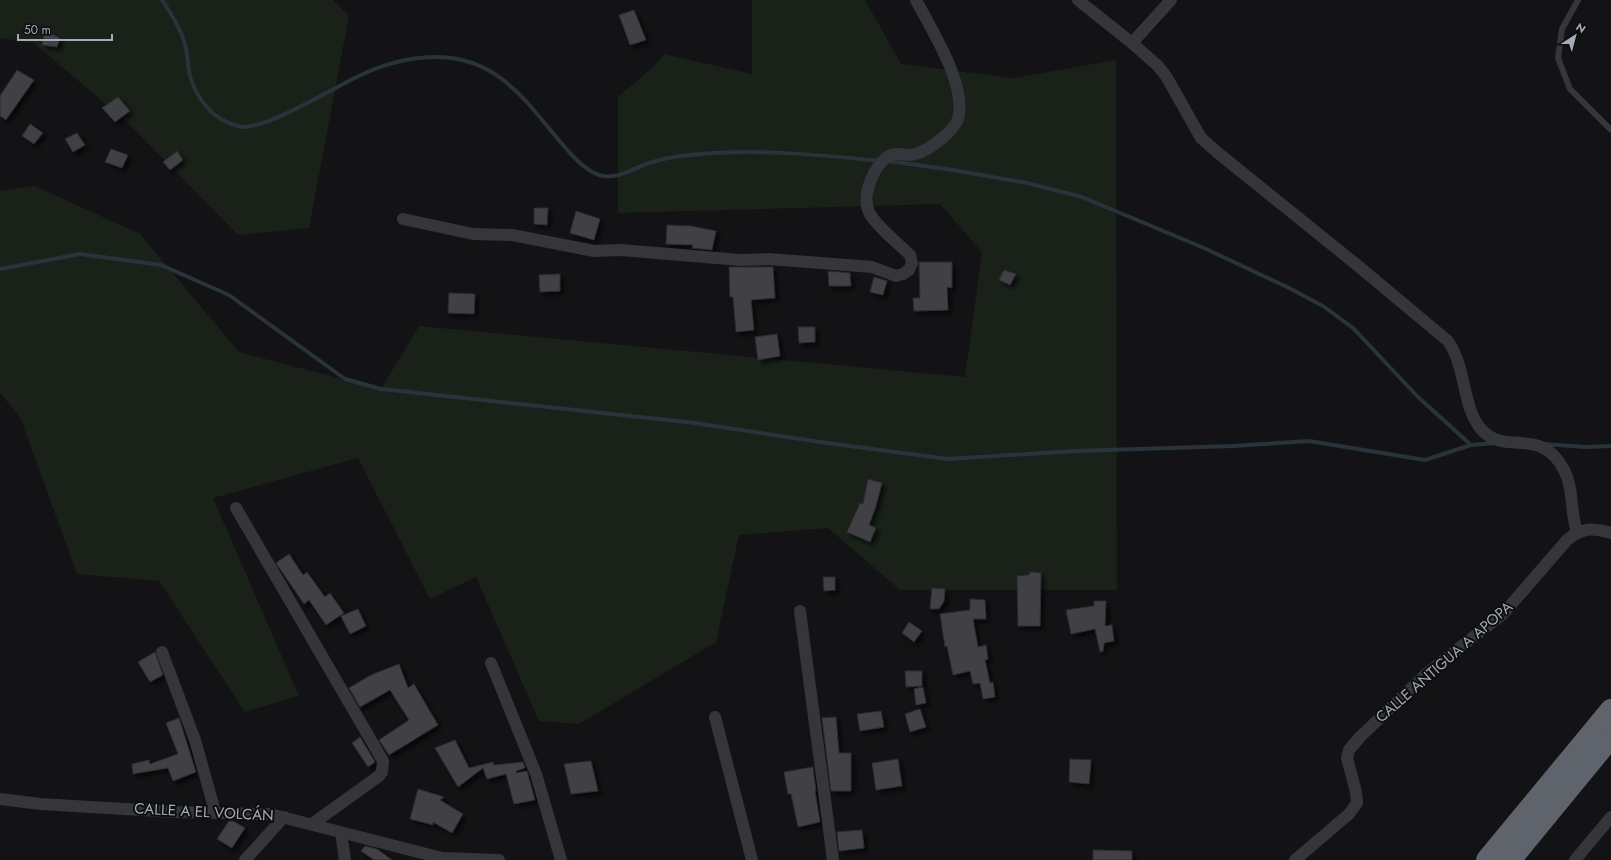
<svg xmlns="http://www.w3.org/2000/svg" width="1611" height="860" font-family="Jost,sans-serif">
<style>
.green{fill:#192119}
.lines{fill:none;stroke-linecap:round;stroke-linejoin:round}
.stream{stroke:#28343a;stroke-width:4}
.building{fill:#3f4145;stroke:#2d2d32;filter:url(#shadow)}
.lane{stroke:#34363b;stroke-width:6}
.street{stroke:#34363b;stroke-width:12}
.highway{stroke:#5f646c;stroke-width:22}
.labels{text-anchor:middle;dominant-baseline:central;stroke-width:4;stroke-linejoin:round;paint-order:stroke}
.street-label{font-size:15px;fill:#a3abb7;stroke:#0e0e10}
</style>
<defs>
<filter id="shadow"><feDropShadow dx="3.5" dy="3.5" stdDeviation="2" flood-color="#0009"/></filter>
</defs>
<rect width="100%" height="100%" fill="#131315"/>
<!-- green -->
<g class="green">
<polygon points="0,0 333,0 349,16 309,228 238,235 129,124 34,43 0,38"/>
<polygon points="752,0 865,0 901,64 1013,78 1116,60 1117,590 900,590 828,528 739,535 716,642 579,724 539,721 476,577 430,599 358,458 213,498 299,696 245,712 159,581 77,574 20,417 0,393 0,191 35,186 140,234 239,352 381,389 419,326 965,377 982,252 940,204 618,213 618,97 654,66 664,54 752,74"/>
</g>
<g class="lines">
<!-- stream -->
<g class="stream">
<path d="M162,0C170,12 178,24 183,38C188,50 187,63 190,76C195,94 209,115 227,122C232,124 238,127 243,127C274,126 332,88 361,75C384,64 411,57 437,57C500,58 526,102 563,145C572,156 585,170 599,175C618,181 636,166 653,162C665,158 678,156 691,155C750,148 821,155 881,161"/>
<polyline points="888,161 953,170 1027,183 1082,197 1204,248 1289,288 1323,306 1353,328 1418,397 1471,445"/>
<polyline points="0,269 80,254 161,265 229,295 345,379 381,389 695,423 827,443 948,459 1075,451 1233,446 1309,441 1425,460 1471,445 1495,443"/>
<polyline points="1544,444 1586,447 1611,446"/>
</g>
</g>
<!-- building -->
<g class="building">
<polygon points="634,10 646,40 630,45 619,15"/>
<polygon points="45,31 60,38 57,47 42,45"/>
<polygon points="17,70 34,80 6,120 0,116 0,96"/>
<polygon points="118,97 130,111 115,122 102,108"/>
<polygon points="30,124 43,133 34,144 22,136"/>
<polygon points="77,133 85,145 73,152 65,139"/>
<polygon points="111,149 128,155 122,168 105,162"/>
<polygon points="177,151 183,160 170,170 163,162"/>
<polygon points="534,208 548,208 547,225 534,224"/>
<polygon points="576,211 600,219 594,240 570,233"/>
<polygon points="667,225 691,226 716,231 712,250 692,248 693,245 666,244"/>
<polygon points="919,262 952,262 952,288 947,287 948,310 914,311 913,298 920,298"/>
<polygon points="729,267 773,267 775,298 751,300 754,330 736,332 733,297 730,297"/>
<polygon points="1004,270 1016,274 1010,285 999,280"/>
<polygon points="828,271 850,273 851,286 829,286"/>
<polygon points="560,274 560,291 540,292 539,275"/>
<polygon points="874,277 887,281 883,295 870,292"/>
<polygon points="449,293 475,294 474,314 448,313"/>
<polygon points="798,327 815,327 815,342 799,343"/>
<polygon points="777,334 780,356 758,360 755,337"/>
<polygon points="868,479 882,483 875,509 869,525 876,528 870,542 847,532 860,503 863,504"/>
<polygon points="289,554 303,575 307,572 325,597 330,593 344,613 326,625 309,600 304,604 276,563"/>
<polygon points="1030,572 1041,573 1040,626 1018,626 1017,576 1029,575"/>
<polygon points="823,577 835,577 835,590 824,591"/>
<polygon points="932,588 945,589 944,601 939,609 930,609"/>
<polygon points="970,599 985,600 986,619 973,619 978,647 986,645 988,659 985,660 990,683 993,682 995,697 983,699 980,683 973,684 970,671 953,675 947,646 945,647 940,614 970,610"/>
<polygon points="1094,601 1106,601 1105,626 1112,625 1114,641 1104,643 1103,651 1100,652 1095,629 1071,634 1066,610 1094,606"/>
<polygon points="358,609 366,626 350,634 341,616"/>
<polygon points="909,622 922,631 914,642 902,633"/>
<polygon points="155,652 163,675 150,682 138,662"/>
<polygon points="399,664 408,688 414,684 438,725 389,755 379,740 409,720 390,690 360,707 349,688 371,675"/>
<polygon points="905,671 922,671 922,686 906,687"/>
<polygon points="923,687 926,703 916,705 914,689"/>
<polygon points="920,709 926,727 910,732 905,714"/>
<polygon points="881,711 884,727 860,731 857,714"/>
<polygon points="836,717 839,753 851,753 851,791 831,791 822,718"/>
<polygon points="179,718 196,772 173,781 168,768 133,774 132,764 149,760 150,764 178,754 166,723"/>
<polygon points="360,737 375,762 368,767 352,743"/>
<polygon points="455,740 469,768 493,762 494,765 523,762 525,768 516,771 517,773 527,771 535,800 514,804 506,774 487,779 483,768 458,787 435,748"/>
<polygon points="898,759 902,786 876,790 872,763"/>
<polygon points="1070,759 1091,760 1089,784 1069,782"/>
<polygon points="591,761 598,791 571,794 564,764"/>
<polygon points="813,767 816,791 815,791 820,822 798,827 791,794 788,794 784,772"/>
<polygon points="418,789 444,797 440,800 463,814 452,833 433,822 433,825 410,819"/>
<polygon points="229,821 233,821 245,828 232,848 217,839"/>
<polygon points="862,830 864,848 839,851 837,832"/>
<polygon points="365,846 377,849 392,860 374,860 361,851"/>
<polygon points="1093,850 1132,851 1132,860 1093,860"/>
</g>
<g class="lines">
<!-- lane -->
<polyline class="lane" points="1578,0 1562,29 1558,58 1570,89 1611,130"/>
<!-- street -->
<g class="street">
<path d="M1078,0L1132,43L1158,66L1166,76L1201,138L1218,153L1357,265L1448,341C1467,369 1462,407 1481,429C1505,457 1541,425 1564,470C1574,489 1570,512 1577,532"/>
<polyline points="1132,43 1171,0"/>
<path d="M403,219L473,234L512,235L594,251L621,250L740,260L769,259L872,267L896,276L903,274L909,270L912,263L910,255C897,242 880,230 870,214C860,197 874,163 891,155C899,152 907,157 915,154C928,151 957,130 959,115C964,80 932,31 916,0"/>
<polyline points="236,508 383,761 382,772 379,776 312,824"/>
<polyline points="800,611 833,860"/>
<polyline points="162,652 195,740 213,804 212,812"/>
<polyline points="491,663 536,774 561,860"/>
<polyline points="715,717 752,860"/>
<polyline points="0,799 40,804 175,812 270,814 442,858 499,860"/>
<polyline points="341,833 345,860"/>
<polyline points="245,860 284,817"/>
<path d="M1295,860L1349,814L1357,803L1356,792L1347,758L1349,750L1360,737L1426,674L1503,614L1567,540C1583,527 1592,528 1611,533"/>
<polyline points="1575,860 1611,817"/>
</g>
<!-- highway -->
<g class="highway">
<polyline points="1487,860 1611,710"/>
<polyline points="1510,860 1611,737"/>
</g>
</g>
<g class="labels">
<!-- street labels -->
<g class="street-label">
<text transform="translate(1444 662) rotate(-41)">CALLE ANTIGUA A APOPA</text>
<text transform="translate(204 812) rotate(3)">CALLE A EL VOLCÁN</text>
</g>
</g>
<!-- north arrow -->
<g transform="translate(1575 36) rotate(36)" stroke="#0e0e10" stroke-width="3" paint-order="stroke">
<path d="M0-3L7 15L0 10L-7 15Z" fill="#a3abb7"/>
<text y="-6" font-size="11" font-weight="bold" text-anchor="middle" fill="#a3abb7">N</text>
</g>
<!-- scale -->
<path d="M18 34v6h94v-6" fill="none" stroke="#a3abb7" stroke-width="2"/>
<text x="24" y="34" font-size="12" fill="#a3abb7" stroke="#0e0e10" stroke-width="3" paint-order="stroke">50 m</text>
</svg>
